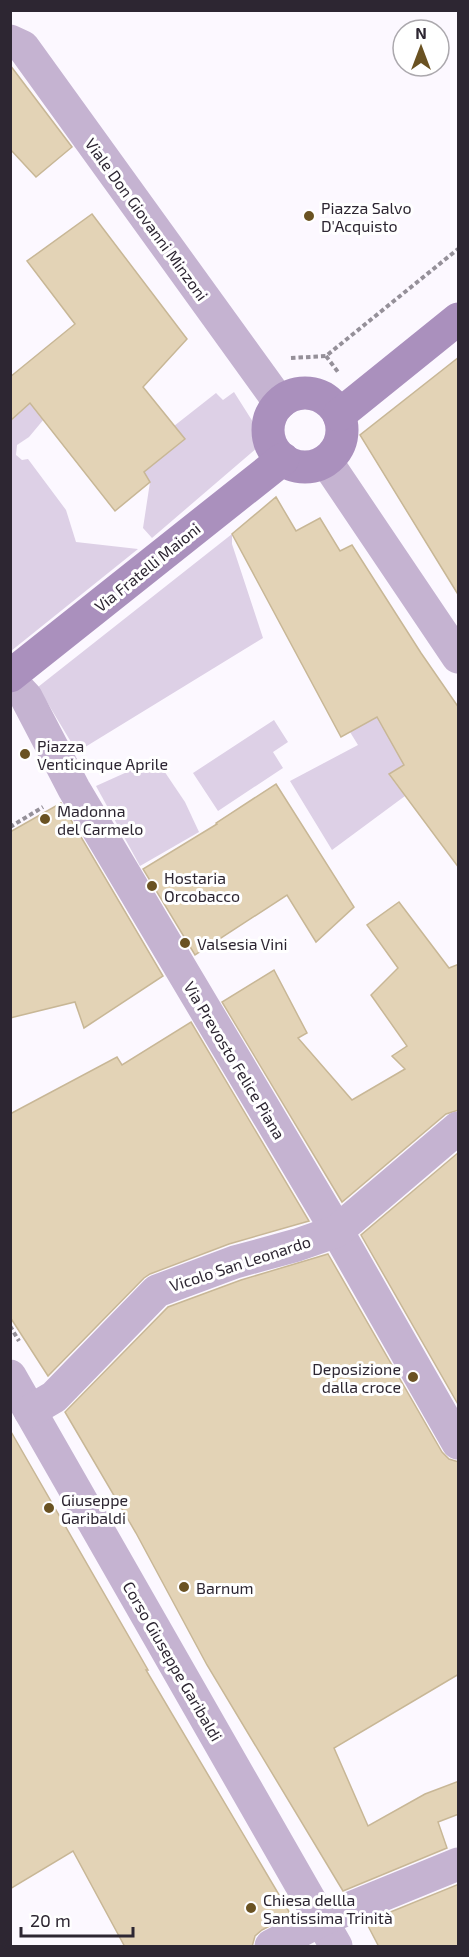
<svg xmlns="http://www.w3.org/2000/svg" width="469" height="1957" font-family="'Exo 2',sans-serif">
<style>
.green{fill:#ddd0e6}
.building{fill:#e3d3b6;stroke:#c8b796;stroke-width:1.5}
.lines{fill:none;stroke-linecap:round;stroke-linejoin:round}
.path{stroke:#959099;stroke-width:4;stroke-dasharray:4.5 3;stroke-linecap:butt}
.minor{stroke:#c5b3d1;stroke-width:33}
.secondary{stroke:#aa90bd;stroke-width:33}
.poi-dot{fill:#6a5222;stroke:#fff;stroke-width:2}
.labels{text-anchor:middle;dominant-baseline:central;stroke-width:6;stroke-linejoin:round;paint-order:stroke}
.poi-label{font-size:16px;fill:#2d2632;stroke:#fff;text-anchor:start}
.street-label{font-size:16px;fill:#2d2632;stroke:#fff}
</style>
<rect width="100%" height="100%" fill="#fcf8ff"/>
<!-- green -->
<g class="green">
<polygon points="234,392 265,441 152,538 143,528 150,482 144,472 184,440 174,426 216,393 223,400"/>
<polygon points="39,395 44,419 29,437 17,445 16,455 22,460 28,459 66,510 76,542 138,549 11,651 11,421"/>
<polygon points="232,534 232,544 263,638 77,752 38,687"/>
<polygon points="376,715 407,763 389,775 405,796 332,850 290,781 358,745 350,732"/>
<polygon points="274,720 288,742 273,752 283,768 218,811 193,773"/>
<polygon points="156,759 185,802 199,832 140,866 96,786"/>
</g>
<!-- building -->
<g class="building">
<polygon points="10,65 72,147 36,177 10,149"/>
<polygon points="92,214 187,339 143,387 185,439 144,472 150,482 115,511 30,403 10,421 10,377 75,324 27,261"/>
<polygon points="459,357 459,596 360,435"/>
<polygon points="276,497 296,531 320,518 340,551 352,545 421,653 459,708 459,868 389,774 404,765 377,717 341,737 232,534"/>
<polygon points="276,784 354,907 316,942 287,895 195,955 143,869 217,824 216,823"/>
<polygon points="61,803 163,976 84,1028 75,1002 10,1018 10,832"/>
<polygon points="399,902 449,968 459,964 459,1110 446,1114 342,1202 222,1002 274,970 307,1033 298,1038 352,1100 405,1069 392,1056 407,1046 371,995 398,968 367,925"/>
<polygon points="191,1022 309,1221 229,1244 150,1274 144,1278 48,1376 10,1317 10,1114 117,1057 122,1065"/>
<polygon points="459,1152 459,1406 361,1235"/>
<polygon points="328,1254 442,1452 449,1459 459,1462 459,1674 334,1748 368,1826 425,1794 459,1781 459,1814 438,1822 447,1848 343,1891 207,1665 136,1533 65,1412 168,1307 241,1280"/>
<polygon points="10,1430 148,1670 146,1670 291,1915 262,1930 255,1936 252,1947 125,1947 73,1851 10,1889"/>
<polygon points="459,1884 459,1947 379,1947 366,1922"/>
</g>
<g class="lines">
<!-- path -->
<g class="path">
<polyline points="326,356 338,372"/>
<polyline points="291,358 326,356 458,249"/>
<polyline points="10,827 43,807"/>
<polyline points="10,1326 19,1341"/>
</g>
<!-- minor -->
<g class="minor">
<polyline points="10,41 23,47 280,403"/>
<polyline points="326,461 458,657"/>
<polyline points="10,680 26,697 74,789 337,1231 458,1443"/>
<polyline points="10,1376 336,1946"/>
<polyline points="30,1411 54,1397 157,1291 235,1262 297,1245 337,1231 458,1128"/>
<polyline points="271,1946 321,1920 458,1864"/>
</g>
<!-- secondary -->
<g class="secondary">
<circle cx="305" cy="430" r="37"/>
<polyline points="339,415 458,319"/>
<polyline points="10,676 283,459"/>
</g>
</g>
<!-- markers -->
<g class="poi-dot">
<circle cx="309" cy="216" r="6"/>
<circle cx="25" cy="754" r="6"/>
<circle cx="45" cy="819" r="6"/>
<circle cx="152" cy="886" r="6"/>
<circle cx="185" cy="943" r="6"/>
<circle cx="413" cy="1377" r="6"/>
<circle cx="49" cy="1508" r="6"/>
<circle cx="184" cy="1587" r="6"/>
<circle cx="251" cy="1908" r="6"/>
</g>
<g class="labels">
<!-- poi labels -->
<g class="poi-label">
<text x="321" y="207">Piazza Salvo<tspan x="321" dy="18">D'Acquisto</tspan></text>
<text x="37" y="745">Piazza<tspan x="37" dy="18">Venticinque Aprile</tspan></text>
<text x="57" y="810">Madonna<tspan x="57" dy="18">del Carmelo</tspan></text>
<text x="164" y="877">Hostaria<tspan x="164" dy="18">Orcobacco</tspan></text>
<text x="197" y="943">Valsesia Vini</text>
<text x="401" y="1368" text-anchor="end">Deposizione<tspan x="401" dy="18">dalla croce</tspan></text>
<text x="61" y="1499">Giuseppe<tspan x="61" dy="18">Garibaldi</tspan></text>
<text x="196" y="1587">Barnum</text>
<text x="263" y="1899">Chiesa dellla<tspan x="263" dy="18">Santissima Trinità</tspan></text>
</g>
<!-- street labels -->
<g class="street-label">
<text transform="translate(147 219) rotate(54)">Viale Don Giovanni Minzoni</text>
<text transform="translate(147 567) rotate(-39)">Via Fratelli Maioni</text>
<text transform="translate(235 1060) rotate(59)">Via Prevosto Felice Piana</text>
<text transform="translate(240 1263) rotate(-18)">Vicolo San Leonardo</text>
<text transform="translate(173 1661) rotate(60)">Corso Giuseppe Garibaldi</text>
</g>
</g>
<!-- border -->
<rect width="469" height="1957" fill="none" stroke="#2d2632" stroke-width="24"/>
<!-- north arrow -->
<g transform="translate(421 48)"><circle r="28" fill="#ffffff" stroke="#aba8ad" stroke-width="1.5"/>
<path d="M0-4.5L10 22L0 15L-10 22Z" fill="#6a5222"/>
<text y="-9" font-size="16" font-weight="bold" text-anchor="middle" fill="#2d2632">N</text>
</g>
<!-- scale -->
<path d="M21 1927v9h112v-9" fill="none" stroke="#2d2632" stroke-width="3"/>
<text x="30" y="1927" font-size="18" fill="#2d2632" stroke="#ffffff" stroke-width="4.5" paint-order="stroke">20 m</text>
</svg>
